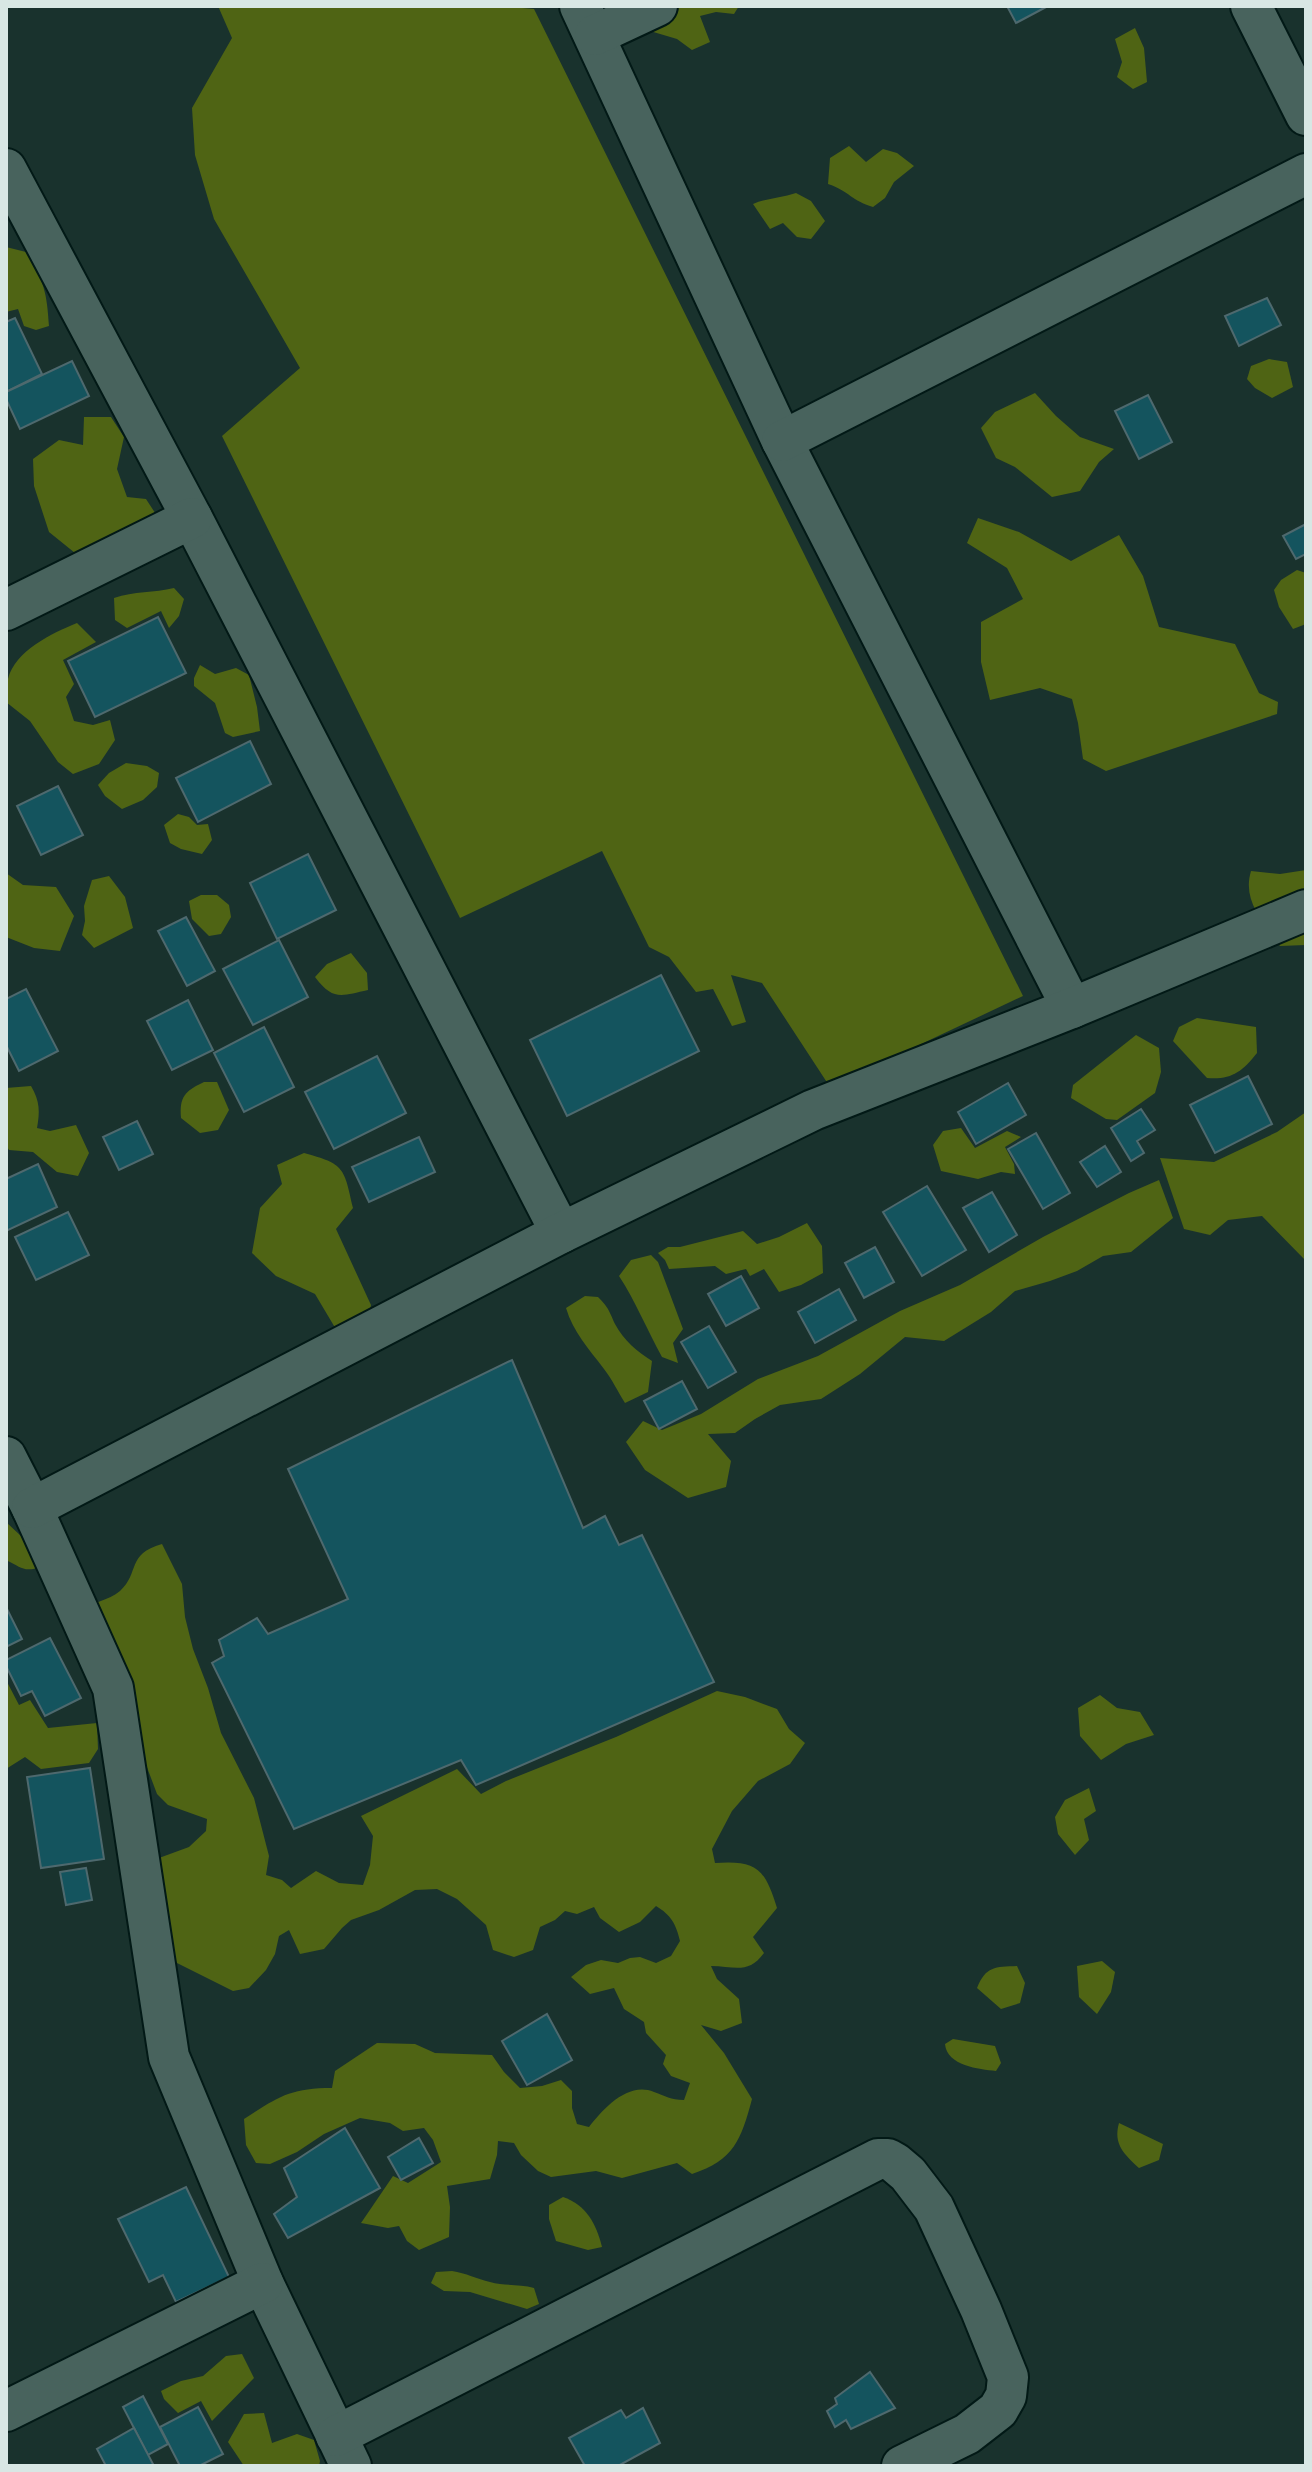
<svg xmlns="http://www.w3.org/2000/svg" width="1312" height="2472" font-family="'PT Sans',sans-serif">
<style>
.forest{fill:#4f6414}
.building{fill:#14545e;stroke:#4e696e;stroke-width:2}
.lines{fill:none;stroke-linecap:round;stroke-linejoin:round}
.minor-casing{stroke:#021916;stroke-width:44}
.minor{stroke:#48635d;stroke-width:40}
</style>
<rect width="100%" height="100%" fill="#19322d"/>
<!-- forest -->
<g class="forest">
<polygon points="218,6 501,6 534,9 1023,996 830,1087 762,983 731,975 746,1022 732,1026 713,989 696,992 669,957 649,947 602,851 460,918 222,436 300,368 214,219 195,155 192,108 232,38"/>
<polygon points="637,6 739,6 734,14 716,12 700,16 710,42 692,50 677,39 650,31"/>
<polygon points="1135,28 1144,48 1147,82 1133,89 1117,77 1122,62 1115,39"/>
<path d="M849,146L866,162L883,149L897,153L914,166L894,182L885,198L873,207C852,201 849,191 828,184L830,158Z"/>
<path d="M796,193L811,201L825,221L811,239L797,237L783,223L770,229L753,204C767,198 781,198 796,193Z"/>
<path d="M6,247L26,252C44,280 47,293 49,326L36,330L24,326L18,309L6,312Z"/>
<polygon points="1269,359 1287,362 1293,387 1272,398 1255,388 1247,379 1251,366"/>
<polygon points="1035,393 1056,416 1080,437 1114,449 1099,462 1080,491 1052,497 1015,467 996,458 981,428 995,412"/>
<polygon points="84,417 111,417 124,437 117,469 127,497 146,499 161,522 103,551 75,553 49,532 34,486 33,459 59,440 83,445"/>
<polygon points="978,518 1019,532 1071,561 1119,535 1143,576 1159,627 1235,644 1259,693 1278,702 1277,714 1106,771 1083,759 1078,723 1072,699 1040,688 990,700 981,662 981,622 1023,599 1007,568 967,543"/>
<polygon points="1297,570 1306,573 1306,624 1293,629 1279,607 1274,590 1281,580"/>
<path d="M174,588L184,599L179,616L169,628L161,611L127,628L115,620L114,598C134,591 154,593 174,588Z"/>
<path d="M77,623L96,642L63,660L74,684L66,697L74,721L93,725L110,720L115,740L99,764L73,774L58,762L30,721L6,702V699C6,693 6,685 8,679C15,651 52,633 77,623Z"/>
<polygon points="200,665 215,674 236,668 249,675 257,707 260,731 233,737 225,733 215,703 194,686 194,678"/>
<polygon points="126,763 147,766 159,773 157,787 143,800 122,809 105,796 98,785 109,773"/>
<polygon points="178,814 189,817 197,825 208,824 212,840 202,854 181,849 170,843 164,825"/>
<path d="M1306,870V945L1280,946C1263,921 1242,901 1251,871L1280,874Z"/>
<polygon points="6,873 23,885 56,887 74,916 60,951 34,948 6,937"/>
<polygon points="109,876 125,897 133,928 94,948 82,935 85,921 84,906 92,880"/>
<polygon points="201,895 217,895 229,905 231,917 221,934 209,936 192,919 189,901"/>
<path d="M351,953L367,973L368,990C341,996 333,1001 315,977L327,964Z"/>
<path d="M1197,1018L1256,1027L1257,1053C1242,1072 1231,1080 1207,1078L1173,1041L1179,1027Z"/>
<polygon points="1136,1035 1159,1048 1161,1072 1155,1093 1117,1120 1106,1119 1071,1098 1073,1085"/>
<path d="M204,1082H217L229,1110L218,1130L200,1133L181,1118C179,1097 185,1091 204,1082Z"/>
<path d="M31,1086C40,1101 40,1112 37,1128L50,1131L76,1125L89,1153L78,1176L57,1172L33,1152L9,1150L6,1145V1088Z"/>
<polygon points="1306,1112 1306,1261 1262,1216 1228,1220 1210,1235 1184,1229 1160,1158 1214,1162 1277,1132"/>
<polygon points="961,1128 975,1148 1007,1131 1021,1137 1005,1147 1014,1164 1015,1174 1001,1172 978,1179 941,1171 933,1145 943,1131"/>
<path d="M304,1153C345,1164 344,1168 353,1208L336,1229L371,1305L365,1334L340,1336L315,1294L276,1276L252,1253L260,1208L282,1184L277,1165Z"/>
<polygon points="1159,1180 1173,1218 1131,1252 1103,1256 1077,1271 1050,1281 1015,1291 991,1312 944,1341 905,1337 860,1374 821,1399 780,1405 755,1419 735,1433 708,1434 731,1461 726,1487 688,1498 645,1470 626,1442 643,1421 662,1430 701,1414 758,1379 818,1356 900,1311 960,1285 1043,1237 1129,1193"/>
<polygon points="807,1223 822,1246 823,1273 801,1285 779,1292 764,1269 750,1276 746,1269 726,1274 715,1266 669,1269 665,1260 658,1253 668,1247 680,1247 743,1231 757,1244 779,1237"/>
<path d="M651,1255L658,1262L683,1329L673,1343L678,1363L662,1357C647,1330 636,1302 619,1276L631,1260Z"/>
<path d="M585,1296L598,1297C609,1308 609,1311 615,1324C624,1341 637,1351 652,1361L648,1392L625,1403C618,1392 612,1379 604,1369C589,1349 573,1332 566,1308Z"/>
<path d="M6,1522L37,1551L44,1566C23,1573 23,1568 6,1560Z"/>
<path d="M162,1544L182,1584L185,1617L193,1649L208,1688L221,1733L254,1798L269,1856L266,1875L282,1880L291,1888L316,1871L339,1883L363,1885L370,1865L373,1836L361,1816L457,1769L481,1794L506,1781L616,1737L717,1691L745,1697L777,1709L789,1729L805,1743L790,1764L758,1781L732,1811L712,1849L715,1863C757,1860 765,1869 777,1908L753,1937L764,1953C748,1975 734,1966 711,1966L717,1979L739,1999L742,2023L721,2031L701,2025L724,2053L752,2099C741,2140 734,2160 692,2174L677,2163L622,2178L596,2171L551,2177L538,2171L521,2155L514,2143L498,2141L497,2155L490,2179L447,2186L450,2207L449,2237L419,2250L407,2241L399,2226L388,2228L361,2223L393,2176L408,2183L441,2162L433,2140L424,2128L403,2131L390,2123L360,2118L324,2134L297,2152L270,2164L256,2163L246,2145L244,2119C278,2097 290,2088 332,2088L335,2071L377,2043L415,2044L435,2053L492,2055L504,2072L520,2088L542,2086L561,2080L572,2091V2108L577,2124L589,2127C603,2109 628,2081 654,2092C666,2096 670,2100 684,2100L690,2083L671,2076L663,2064L666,2055L646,2033L644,2022L624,2009L614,1988L590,1994L571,1977L586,1965L601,1960L618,1963L630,1958L640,1957L656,1963L671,1956L680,1941C676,1924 671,1915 656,1906L640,1922L619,1932L600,1918L594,1907L577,1914L565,1911L555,1920L540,1927L533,1950L514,1957L493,1950L486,1925L457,1899L437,1889L415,1890L379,1910L351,1920L342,1928L324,1949L300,1954L289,1930L279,1936L275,1954L266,1970L249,1988L233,1991L177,1963L156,1935L159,1858L189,1847L206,1831L207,1819L168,1805L157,1794L145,1762L130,1749L77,1609C91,1604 109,1600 120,1591C140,1573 126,1554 162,1544Z"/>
<polygon points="6,1680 19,1705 30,1700 48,1728 97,1723 98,1749 89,1763 41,1769 25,1757 6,1769"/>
<polygon points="1100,1695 1117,1708 1140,1712 1154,1735 1126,1744 1101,1760 1080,1736 1078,1708"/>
<polygon points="1089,1788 1096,1811 1084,1819 1089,1840 1075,1855 1058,1834 1055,1817 1065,1800"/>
<polygon points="1102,1961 1115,1972 1111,1992 1097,2014 1079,1997 1077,1966"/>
<path d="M1017,1966L1025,1983L1020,2003L1001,2009L977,1988C986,1966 995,1967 1017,1966Z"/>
<path d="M953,2039L995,2046L1001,2063L996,2071C979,2069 947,2066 945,2044Z"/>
<path d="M1119,2123L1163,2144L1159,2160L1139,2168C1124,2154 1113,2144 1119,2123Z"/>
<path d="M563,2197C586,2205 596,2223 602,2247L588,2250L556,2241L549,2219V2205Z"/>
<path d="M452,2271C466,2273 477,2279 490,2282C504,2286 520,2284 534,2288L539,2304L527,2309L470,2292L444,2291L431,2283L436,2272Z"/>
<polygon points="242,2354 254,2378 212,2421 201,2401 178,2413 164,2399 161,2391 181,2381 203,2376 226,2356"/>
<polygon points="264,2413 272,2443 297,2434 314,2440 320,2461 319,2466 244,2466 228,2442 244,2414"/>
</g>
<!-- building -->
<g class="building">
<polygon points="1007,6 1048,6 1016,23"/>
<polygon points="1267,298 1281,325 1239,346 1225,316"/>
<polygon points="15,318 42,374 6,392 6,322"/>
<polygon points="72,361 89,396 20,429 6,399 6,392"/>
<polygon points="1148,395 1172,442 1139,459 1115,411"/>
<polygon points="1306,524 1306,554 1296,559 1283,536"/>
<polygon points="158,617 186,673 95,717 68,661"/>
<polygon points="250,741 271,784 198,822 176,778"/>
<polygon points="58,786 83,835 41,855 17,806"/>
<polygon points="308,854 336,910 277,939 250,883"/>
<polygon points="186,917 215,971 187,986 158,931"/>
<polygon points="279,940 308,997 253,1025 223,969"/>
<polygon points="661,975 699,1051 567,1116 530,1040"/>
<polygon points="26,989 58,1051 19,1071 6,1045 6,999"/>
<polygon points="188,1000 213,1050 172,1070 147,1021"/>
<polygon points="264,1027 294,1087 244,1112 214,1053"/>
<polygon points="377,1056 406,1113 334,1149 305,1092"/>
<polygon points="1248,1076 1272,1124 1215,1153 1190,1105"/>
<polygon points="1008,1083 1026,1115 976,1144 958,1112"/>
<polygon points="1141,1109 1155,1130 1137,1141 1144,1153 1131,1161 1111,1128"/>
<polygon points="137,1121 153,1154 119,1170 103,1137"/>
<polygon points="1036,1133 1070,1193 1043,1209 1008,1149"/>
<polygon points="419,1137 435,1172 369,1202 352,1167"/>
<polygon points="1105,1146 1121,1172 1097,1187 1080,1162"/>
<polygon points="38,1164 57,1207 6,1231 6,1179"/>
<polygon points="927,1186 966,1250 922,1276 883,1212"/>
<polygon points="992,1192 1017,1235 989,1252 963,1208"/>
<polygon points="68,1212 89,1255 36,1280 15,1237"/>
<polygon points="875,1247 894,1282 864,1298 845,1263"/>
<polygon points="741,1276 759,1308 726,1326 708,1294"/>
<polygon points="839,1289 856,1320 815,1343 798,1312"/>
<polygon points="709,1326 736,1372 708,1388 681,1342"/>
<polygon points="512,1360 583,1528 605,1516 619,1545 642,1535 714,1682 476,1785 461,1760 294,1829 212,1663 224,1656 219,1640 257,1618 268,1634 348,1599 288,1469"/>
<polygon points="682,1381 697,1409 659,1429 644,1401"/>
<polygon points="6,1607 22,1639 6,1647"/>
<polygon points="50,1638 81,1698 45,1716 32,1691 21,1696 6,1666 6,1660"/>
<polygon points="90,1768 104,1859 41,1868 27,1777"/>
<polygon points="86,1868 92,1900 66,1905 60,1872"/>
<polygon points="547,2014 572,2060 527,2085 502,2041"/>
<polygon points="345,2128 380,2188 288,2238 274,2214 297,2197 284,2168"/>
<polygon points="419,2138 433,2163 401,2180 388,2157"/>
<polygon points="186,2187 229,2277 176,2302 163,2275 149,2282 118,2219"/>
<polygon points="870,2372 895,2408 851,2429 846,2420 835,2427 827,2411 837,2404 835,2398"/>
<polygon points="143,2396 168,2444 148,2455 123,2407"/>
<polygon points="198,2407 223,2454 199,2466 180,2466 160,2427"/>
<polygon points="643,2408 660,2443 618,2466 585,2466 569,2438 621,2410 626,2418"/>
<polygon points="134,2428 154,2466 106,2466 97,2449"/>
</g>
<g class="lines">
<defs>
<g id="minor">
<polyline points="580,6 782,441 1072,1008"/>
<polyline points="1251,6 1306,115"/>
<polyline points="595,35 657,6"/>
<polyline points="6,169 192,518 561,1233"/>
<polyline points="782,441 1306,174"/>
<polyline points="6,610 192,518"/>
<polyline points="6,1457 32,1508 113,1688 169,2057 263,2283 351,2466"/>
<polyline points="32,1508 561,1233 813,1110 1072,1008 1306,910"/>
<polyline points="6,2411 263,2283"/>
<polyline points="336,2436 878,2159 888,2159 895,2163 908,2174 934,2208 981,2310 1008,2377 1006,2396 998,2410 967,2434 902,2466"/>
</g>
</defs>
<!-- minor casing -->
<use href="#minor" class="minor-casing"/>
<!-- minor -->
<use href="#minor" class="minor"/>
</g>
<!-- border -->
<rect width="1312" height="2472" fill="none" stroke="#d8e7e4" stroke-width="16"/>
</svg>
